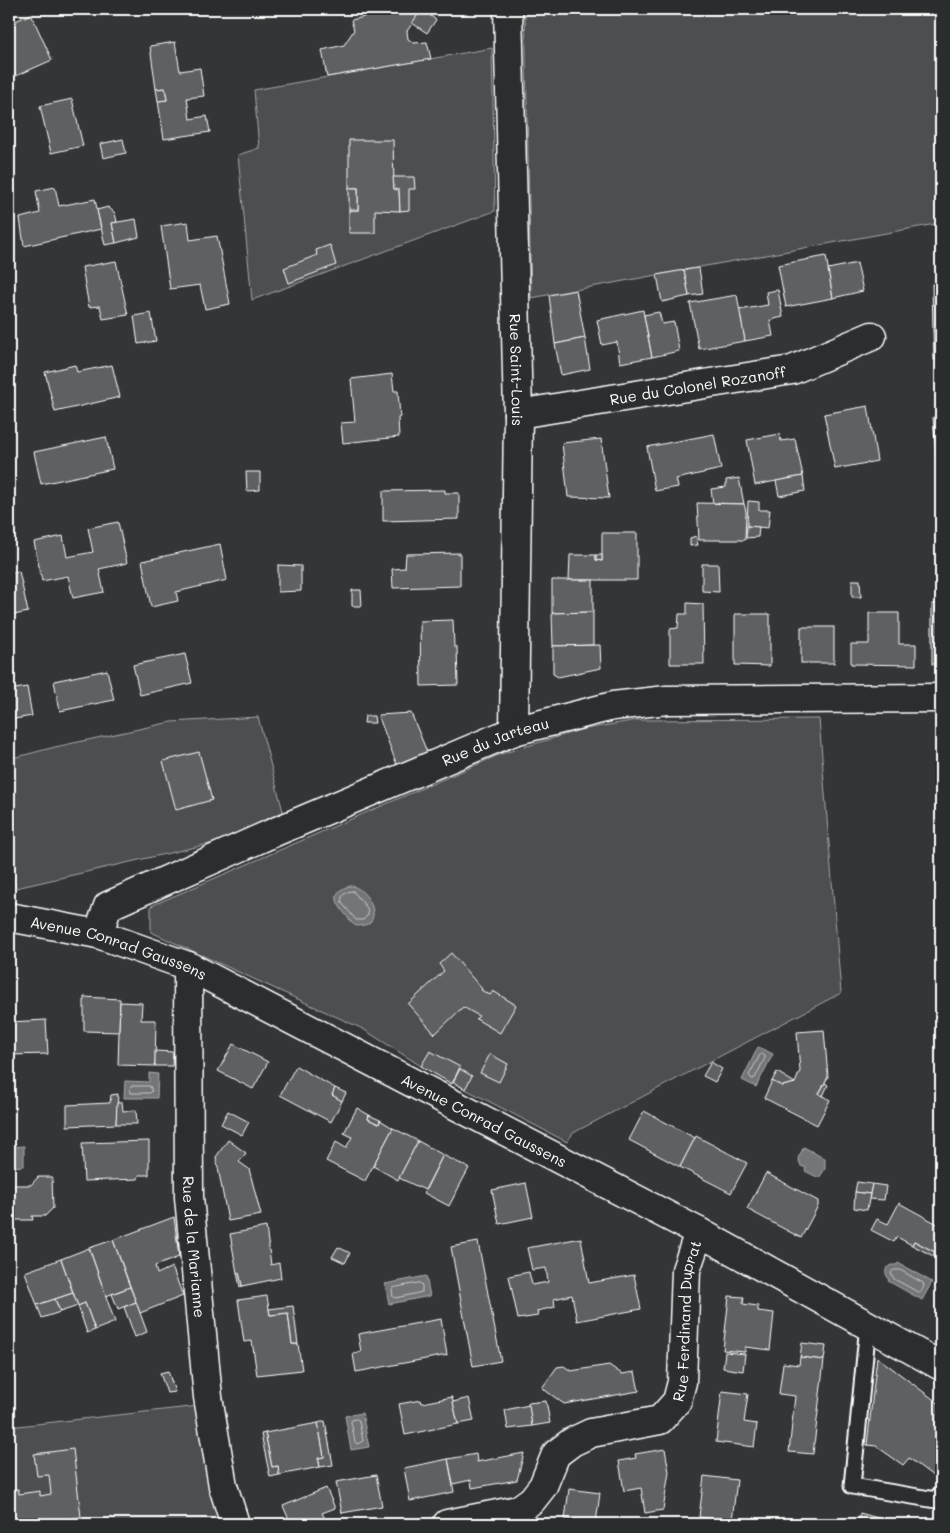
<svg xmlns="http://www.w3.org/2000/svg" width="950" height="1533" font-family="Mali,sans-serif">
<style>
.green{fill:#4c4f50;stroke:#a6a7a8}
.water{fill:#737576;stroke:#abacad}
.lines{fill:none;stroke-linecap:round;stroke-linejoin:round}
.shore{stroke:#c7c8c8;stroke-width:1}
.building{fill:#5f6162;stroke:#fff}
.service-casing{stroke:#fff;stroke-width:19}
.minor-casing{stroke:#fff;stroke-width:31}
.tertiary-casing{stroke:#fff;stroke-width:31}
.service{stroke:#2a2d2e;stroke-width:15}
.minor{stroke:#2a2d2e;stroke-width:28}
.tertiary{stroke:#2a2d2e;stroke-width:28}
.labels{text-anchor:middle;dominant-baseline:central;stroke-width:4.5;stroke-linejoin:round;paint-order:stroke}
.street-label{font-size:15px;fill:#fff;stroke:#2a2d2e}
</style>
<rect width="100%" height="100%" fill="#333536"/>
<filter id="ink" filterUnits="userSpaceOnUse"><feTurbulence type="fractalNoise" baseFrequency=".02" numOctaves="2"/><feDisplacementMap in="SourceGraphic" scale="10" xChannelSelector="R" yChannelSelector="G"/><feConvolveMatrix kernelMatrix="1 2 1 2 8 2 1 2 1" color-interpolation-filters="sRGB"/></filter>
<g filter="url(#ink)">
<!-- green -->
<g class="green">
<polygon points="525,9 941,9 941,223 531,298"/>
<polygon points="492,48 495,211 252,300 238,155 259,148 254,90"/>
<polygon points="258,717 284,815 235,838 16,888 9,858 9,759 55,747 171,722"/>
<polygon points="819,719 841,993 573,1133 567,1142 421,1066 363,1029 151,932 151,906 501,754 580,730 637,720"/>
<polygon points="199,1406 230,1524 9,1524 9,1427"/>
</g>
<!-- water -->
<g class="water">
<path d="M350,886C364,885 385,918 365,925C363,925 358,926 357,926C352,925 349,919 346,915C336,903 330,891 350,886Z"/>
<polygon points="758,1047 773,1054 756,1087 742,1080"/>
<polygon points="149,1073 158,1074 157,1098 124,1098 125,1081 149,1082"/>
<polygon points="24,1146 24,1166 9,1167 9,1147"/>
<polygon points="804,1147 825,1159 825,1169 819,1178 805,1171 806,1168 801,1166 798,1158"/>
<path d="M898,1263L932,1282L922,1300L888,1281L889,1279C882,1271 887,1264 896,1265Z"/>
<polygon points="426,1276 430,1296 389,1304 385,1284"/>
<polygon points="362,1413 369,1447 351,1450 345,1416"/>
</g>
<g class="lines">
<!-- shore -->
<g class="shore">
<path d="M353,891L367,908L368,915L363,920H356L342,903C340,895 346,891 353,891Z"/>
<polygon points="762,1054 765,1056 765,1058 755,1078 752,1079 749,1075 760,1055"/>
<polygon points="132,1086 150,1086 152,1091 150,1093 131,1093 130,1089"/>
<polygon points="894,1270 900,1270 923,1283 924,1286 921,1292 918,1292 894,1279 891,1273"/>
<polygon points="420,1283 422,1285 422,1292 396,1298 393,1297 392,1290 393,1288"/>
<polygon points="357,1419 359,1421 363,1441 357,1444 355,1442 351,1422 352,1420"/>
</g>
</g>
<!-- building -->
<g class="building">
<polygon points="370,9 380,9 386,13 389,9 409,9 418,15 407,31 408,39 414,43 427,42 431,59 327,77 322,50 344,45 354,30 351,20 364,17"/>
<polygon points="422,9 436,20 427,33 412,23"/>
<polygon points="31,14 52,60 16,76 9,61 9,24"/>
<polygon points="175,42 180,71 200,68 204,96 187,98 190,119 207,116 210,132 164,139 158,101 167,100 165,88 156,89 150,46"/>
<polygon points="165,88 167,100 158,101 156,89"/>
<polygon points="72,99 83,146 51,153 40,106"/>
<polygon points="123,139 126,153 103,158 100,144"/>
<polygon points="349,140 393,140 394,189 399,190 400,211 375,210 375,233 349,233 349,210 358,210 358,188 349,188"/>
<polygon points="393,177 414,177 415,189 409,189 409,210 400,211 399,190 394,189"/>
<polygon points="55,187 59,206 95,199 101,229 24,246 20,218 40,213 36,191"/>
<rect x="349" y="188" width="9" height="22"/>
<polygon points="108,207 115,213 117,222 112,223 116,243 105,245 97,210"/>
<polygon points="136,219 139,237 116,243 112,223"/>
<polygon points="188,222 190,240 217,236 230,304 205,309 200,285 170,289 161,226"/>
<polygon points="330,245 336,265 289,283 284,268 317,255 316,250"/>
<polygon points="826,256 833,298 786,307 778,265"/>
<polygon points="116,261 128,315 103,319 100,306 89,307 82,267"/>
<polygon points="857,263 863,291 833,298 828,269"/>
<polygon points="699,268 703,294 689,296 684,270"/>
<polygon points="684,270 689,296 662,302 657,275"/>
<polygon points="941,283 941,330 933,331 932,284"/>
<polygon points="576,290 585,338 555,344 549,295"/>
<polygon points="778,290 783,317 770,320 773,336 745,341 739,310 768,305 766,292"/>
<polygon points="737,295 745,341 699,349 690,303"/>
<polygon points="643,310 652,357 620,363 617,342 602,345 597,320"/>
<polygon points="659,312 662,324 674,322 679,351 652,357 644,315"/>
<polygon points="151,313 156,341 138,344 134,316"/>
<polygon points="941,330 941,359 934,360 933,331"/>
<polygon points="585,338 590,369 561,375 555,344"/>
<polygon points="75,365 77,372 112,365 120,397 55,412 45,372"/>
<polygon points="392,374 394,391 398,391 400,417 398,418 399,437 343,443 341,423 355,422 351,379"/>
<polygon points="9,377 14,392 9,394"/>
<polygon points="868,406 877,461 835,469 824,414"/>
<polygon points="933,417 941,417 941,481 938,482"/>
<polygon points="714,434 721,469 676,479 678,487 655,491 647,447"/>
<polygon points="780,434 781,441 795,439 803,476 755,485 747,440"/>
<polygon points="106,437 113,469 41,484 34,452"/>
<polygon points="601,439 609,498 568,497 562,443"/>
<polygon points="246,472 260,472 260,490 247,491"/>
<polygon points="803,476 805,491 779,496 776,481"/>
<polygon points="739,478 744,504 713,503 711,489 726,487 726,480"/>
<polygon points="445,490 445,493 459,493 459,519 383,521 383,491"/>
<polygon points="748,501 759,502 759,510 770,510 768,528 747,526"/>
<polygon points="697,503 744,504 746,511 745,540 699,540"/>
<polygon points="118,522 127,563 99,569 104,592 73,598 68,576 42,581 34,542 63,536 67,557 93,552 88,528"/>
<polygon points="747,526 759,527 758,537 746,538"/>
<polygon points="602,533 637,533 637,580 569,580 570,555 596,555 596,560 602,561"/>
<polygon points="696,536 698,545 690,546 690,538"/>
<polygon points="220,544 227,580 176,592 178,601 151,607 142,561"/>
<polygon points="460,553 460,586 393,588 392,569 405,568 406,554"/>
<polygon points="596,555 602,555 602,561 596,560"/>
<polygon points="702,564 718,564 719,592 702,591"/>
<polygon points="278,565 301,566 301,591 278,592"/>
<polygon points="19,571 28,612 9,616 9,573"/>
<polygon points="552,580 593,580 593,612 552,613"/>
<polygon points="852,580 860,580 861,597 852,597"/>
<polygon points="352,590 361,590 362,606 352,606"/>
<polygon points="687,603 703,604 704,664 670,664 670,629 678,628 679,614 687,614"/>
<rect x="932" y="604" width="9" height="60"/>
<polygon points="593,612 593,645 553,646 552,613"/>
<polygon points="869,613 899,613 899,644 916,644 916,665 851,664 851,644 869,644"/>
<polygon points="735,614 770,614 770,666 735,665"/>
<polygon points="453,620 454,647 457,647 458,685 421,686 420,621"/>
<rect x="801" y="627" width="33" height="36"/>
<polygon points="600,645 601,668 558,677 553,674 553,646"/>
<polygon points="185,654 192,683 140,695 133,665"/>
<polygon points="107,670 114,700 60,711 54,681"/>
<polygon points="27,687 32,716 9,720 9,690"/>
<polygon points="411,713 427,752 397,765 378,715"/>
<polygon points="365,716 374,716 375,723 364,723"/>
<polygon points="199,752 212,800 176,810 163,761"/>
<polygon points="451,953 482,989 481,990 490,995 493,991 516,1005 500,1033 476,1019 479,1016 463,1007 435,1034 408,1004 444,971 439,964"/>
<polygon points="84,997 120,999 119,1032 84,1031"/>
<polygon points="120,1002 142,1003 141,1020 156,1020 155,1066 118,1065"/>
<polygon points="46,1020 48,1054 9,1055 9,1022"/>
<polygon points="824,1030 828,1077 819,1094 830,1100 817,1125 764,1098 772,1081 782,1086 795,1083 800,1071 797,1032"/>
<polygon points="233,1044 268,1062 253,1089 218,1071"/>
<polygon points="155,1051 173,1052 172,1066 155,1066"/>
<polygon points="430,1051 460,1067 452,1084 421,1066"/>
<polygon points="490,1054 508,1064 499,1082 480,1073"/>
<polygon points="711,1062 722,1069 715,1082 703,1076"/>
<polygon points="296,1066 335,1088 332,1095 342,1101 331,1122 280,1095"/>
<polygon points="460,1069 472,1076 465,1089 453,1082"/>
<polygon points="777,1072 795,1083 782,1086 772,1081"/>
<polygon points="825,1083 828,1085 823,1096 819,1094"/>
<polygon points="335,1088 346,1093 342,1101 332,1095"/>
<polygon points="118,1094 116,1124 67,1126 67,1105 110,1103 111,1095"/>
<polygon points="122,1102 123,1111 136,1110 137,1124 116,1124 117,1103"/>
<polygon points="357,1108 369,1115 368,1119 379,1124 380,1120 393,1128 365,1181 326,1161 336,1142 346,1148 352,1137 344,1133"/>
<polygon points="228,1111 249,1122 242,1135 221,1124"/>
<polygon points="644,1111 695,1138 680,1167 629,1140"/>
<polygon points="369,1115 380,1120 379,1124 368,1119"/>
<polygon points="393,1128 418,1141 398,1180 373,1166"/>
<polygon points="696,1136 747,1163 731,1193 680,1167"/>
<polygon points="228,1140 246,1153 239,1162 249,1169 261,1215 228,1221 216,1157"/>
<polygon points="149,1141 149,1175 139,1175 138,1179 84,1181 82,1143"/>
<polygon points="418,1141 443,1155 425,1190 399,1178"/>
<polygon points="443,1155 469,1168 449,1206 424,1193"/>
<polygon points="766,1173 818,1201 818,1206 801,1238 747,1209"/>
<polygon points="9,1176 11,1178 11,1185 31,1185 38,1177 52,1177 53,1208 45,1216 32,1216 33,1220 9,1220"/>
<polygon points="857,1182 872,1184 870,1194 855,1192"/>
<polygon points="526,1183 533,1217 499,1224 492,1190"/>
<polygon points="872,1184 886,1186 884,1200 869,1199"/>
<polygon points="855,1192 870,1194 867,1210 854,1208"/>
<polygon points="899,1203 941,1226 941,1240 937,1247 941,1249 941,1260 933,1256 935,1252 914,1241 912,1245 897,1237 894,1242 871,1230 877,1219 888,1224"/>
<polygon points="174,1217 179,1257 155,1266 157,1274 172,1267 183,1296 140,1313 113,1240"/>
<polygon points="266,1227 271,1265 279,1263 281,1278 242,1286 239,1273 237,1273 230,1234"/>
<polygon points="581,1238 589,1283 634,1275 641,1309 577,1321 572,1295 554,1299 555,1307 537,1311 538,1316 518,1319 509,1276 529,1272 532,1285 548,1282 546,1268 532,1270 527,1248"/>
<polygon points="113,1240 130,1287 106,1296 89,1248"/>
<polygon points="914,1241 935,1252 933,1256 912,1245"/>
<polygon points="478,1242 501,1361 473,1366 451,1247"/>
<polygon points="338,1247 350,1253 345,1263 332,1257"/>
<polygon points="89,1248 115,1322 95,1330 85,1303 78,1306 61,1259"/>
<polygon points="61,1259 73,1293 37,1305 25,1272"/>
<polygon points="237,1273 239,1273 242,1286 240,1287"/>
<polygon points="130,1287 136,1302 118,1309 112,1294"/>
<polygon points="73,1293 78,1306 60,1312 55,1299"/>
<polygon points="267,1296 270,1315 288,1313 292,1344 298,1344 302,1370 257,1375 252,1341 244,1342 238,1300"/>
<polygon points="729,1296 744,1297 743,1304 758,1306 758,1311 774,1313 770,1350 745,1347 745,1352 723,1350"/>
<polygon points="55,1299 60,1312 42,1318 37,1305"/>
<polygon points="136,1302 147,1332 135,1337 124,1307"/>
<polygon points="85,1303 95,1330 87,1333 78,1306"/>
<polygon points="293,1306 298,1344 292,1344 288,1313 270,1315 269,1309"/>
<polygon points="441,1319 447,1355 356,1372 353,1354 361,1352 358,1334"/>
<polygon points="802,1343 826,1346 824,1360 800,1357"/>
<polygon points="725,1352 745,1354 743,1371 723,1368"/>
<polygon points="800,1357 824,1360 813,1454 789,1452 795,1396 779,1394 783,1363 799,1365"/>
<polygon points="877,1357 941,1405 941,1482 909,1458 903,1465 876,1446 867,1445"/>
<polygon points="609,1365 622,1374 635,1372 639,1391 564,1404 542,1388 557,1367 564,1366 571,1371"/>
<polygon points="168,1371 175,1392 167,1393 160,1373"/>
<polygon points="722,1391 748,1394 744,1422 757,1424 754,1447 716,1442"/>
<polygon points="452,1397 458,1424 405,1435 399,1404 421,1400 422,1403"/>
<polygon points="469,1398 474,1421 458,1424 453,1402"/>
<polygon points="546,1401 550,1423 532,1426 528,1403"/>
<polygon points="529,1405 532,1426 508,1429 505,1410"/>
<polygon points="325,1421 333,1465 320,1467 318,1458 324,1457 318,1423"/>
<polygon points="318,1423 324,1457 318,1458 320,1467 279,1475 278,1466 272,1467 265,1433"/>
<polygon points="265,1433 272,1467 278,1466 279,1475 270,1477 261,1434"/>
<polygon points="73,1449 81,1517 30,1524 9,1524 9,1490 18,1489 19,1494 40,1491 40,1496 51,1494 49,1475 37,1476 34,1454"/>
<polygon points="665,1449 669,1472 663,1510 645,1513 641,1488 624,1491 619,1461 636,1458 635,1454"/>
<polygon points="524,1453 517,1480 472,1488 471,1480 453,1484 448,1459 476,1454 477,1462"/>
<polygon points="448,1459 454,1492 410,1501 404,1468"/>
<polygon points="376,1475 382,1506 342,1513 336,1482"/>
<polygon points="704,1476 737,1480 732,1521 699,1517"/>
<polygon points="326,1488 335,1508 322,1513 326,1521 320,1524 291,1524 283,1506"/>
<polygon points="569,1489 600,1493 596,1523 565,1519"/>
<polygon points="860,1513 899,1524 857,1524"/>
</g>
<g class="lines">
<defs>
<polyline id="service" points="868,1325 852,1486 936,1500 941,1493"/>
<g id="minor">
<path id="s1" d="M508,9L518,414L514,731"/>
<path id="s2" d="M518,414L792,370L872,336"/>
<path id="s3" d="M98,934L108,906L277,831L514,731L613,706L667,700L941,698"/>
<path id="s4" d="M188,966L189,1197L208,1397L223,1486L235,1524"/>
<path id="s5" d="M447,1524L518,1510L532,1500L543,1486L556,1454L572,1442L591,1433L660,1420L677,1401L682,1382L686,1270L699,1232"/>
</g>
<g id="tertiary">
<path id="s6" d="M9,917L98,934L188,966L699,1232L941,1366"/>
</g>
</defs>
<!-- service casing -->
<use href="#service" class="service-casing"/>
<!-- minor casing -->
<use href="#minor" class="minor-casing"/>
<!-- tertiary casing -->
<use href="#tertiary" class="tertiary-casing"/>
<!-- service -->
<use href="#service" class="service"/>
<!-- minor -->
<use href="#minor" class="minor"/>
<!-- tertiary -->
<use href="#tertiary" class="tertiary"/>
</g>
</g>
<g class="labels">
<!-- street labels -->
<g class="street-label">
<text stroke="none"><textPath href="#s1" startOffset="361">Rue Saint-Louis</textPath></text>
<text stroke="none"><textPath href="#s2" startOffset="182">Rue du Colonel Rozanoff</textPath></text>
<text stroke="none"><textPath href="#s3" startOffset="451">Rue du Jarteau</textPath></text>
<text stroke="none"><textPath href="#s6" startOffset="114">Avenue Conrad Gaussens</textPath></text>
<text stroke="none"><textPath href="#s6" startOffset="520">Avenue Conrad Gaussens</textPath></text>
<text stroke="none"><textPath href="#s4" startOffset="281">Rue de la Marianne</textPath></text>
<text stroke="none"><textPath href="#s5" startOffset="360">Rue Ferdinand Duprat</textPath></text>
</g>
</g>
<!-- margin -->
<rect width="950" height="1533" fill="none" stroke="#2a2d2e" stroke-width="30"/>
<rect x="15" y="15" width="920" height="1503" fill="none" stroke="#fff" stroke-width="2" filter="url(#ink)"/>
</svg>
